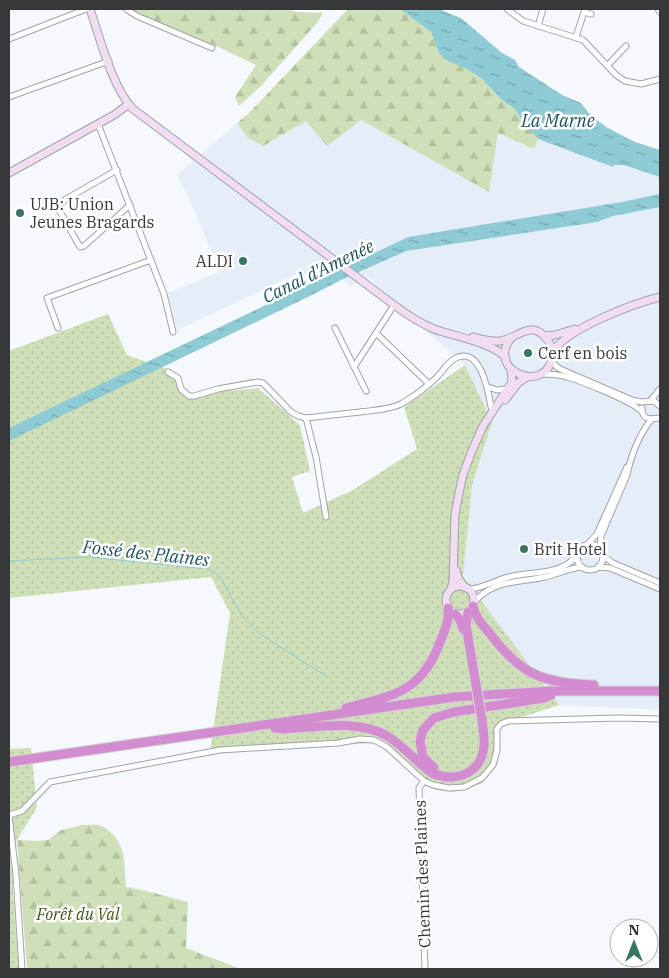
<svg xmlns="http://www.w3.org/2000/svg" width="669" height="978" font-family="'IBM Plex Serif',serif">
<style>
.built{fill:#e5edf9}
.grass{fill:url(#grass-dots)}
.forest{fill:url(#forest-firs)}
.water{fill:url(#water-ripples)}
.lines{fill:none;stroke-linecap:round;stroke-linejoin:round}
.stream{stroke:#8ecbd5;stroke-width:1}
.street-casing{stroke:#a0a3a8;stroke-width:7}
.secondary-casing{stroke:#a0a3a8;stroke-width:9}
.highway-casing{stroke:#d3d3d3;stroke-width:11}
.street{stroke:#fff;stroke-width:5}
.secondary{stroke:#f2dcf1;stroke-width:7}
.highway{stroke:#d48cd1;stroke-width:9}
.highway-bridge-casing{stroke:#d3d3d3;stroke-width:11;stroke-linecap:butt}
.highway-bridge{stroke:#d48cd1;stroke-width:9}
.poi-dot{fill:#377664;stroke:#fff;stroke-width:2}
.labels{text-anchor:middle;dominant-baseline:central;stroke-width:5;stroke-linejoin:round;paint-order:stroke}
.poi-label{font-size:16px;fill:#363739;stroke:#fff;text-anchor:start}
.street-label{font-size:16px;fill:#363739;stroke:#fff}
.park-label{font-size:16px;font-style:italic;fill:#3f5513;stroke:#fff}
.water-label{font-size:18px;font-style:italic;fill:#1e525a;stroke:#fff}
</style>
<defs>
<pattern id="grass-dots" width="8" height="8" patternUnits="userSpaceOnUse" patternTransform="scale(1.25)"><rect width="8" height="8" fill="#cfe0b8"/><path d="M2 2h.1M6 6h.1" fill="none" stroke="#b2c19f" stroke-width="1.8" stroke-linecap="round"/></pattern>
<pattern id="forest-firs" width="22" height="20" patternUnits="userSpaceOnUse" patternTransform="scale(1.25)"><rect width="22" height="20" fill="#cfe0b8"/><path d="M5 1l3.5 6h-7zM16 11l3.5 6h-7z" fill="#b2c19f"/></pattern>
<pattern id="water-ripples" width="26" height="14" patternUnits="userSpaceOnUse" patternTransform="scale(1.25)"><rect width="26" height="14" fill="#8ecbd5"/><path d="M2 4q2-2 4 0t4 0M15 11q2-2 4 0t4 0" fill="none" stroke="#75a6ae"/></pattern>
</defs>
<rect width="100%" height="100%" fill="#f5f8fd"/>
<!-- built -->
<polygon class="built" points="361,120 489,191 498,133 534,149 538,139 613,167 613,165 624,165 660,177 660,710 559,705 463,576 472,485 492,422 465,365 400,308 369,278 350,286 333,272 295,275 177,330 168,293 220,272 188,196 177,175 237,123 248,138 263,146 306,121"/>
<!-- grass -->
<g class="grass">
<polygon points="108,314 127,355 170,370 187,395 258,388 300,425 310,471 292,477 303,513 353,490 417,449 404,407 465,365 492,422 472,485 463,576 559,705 498,725 499,752 496,766 481,784 454,792 435,790 376,743 210,752 230,613 211,577 9,598 9,351"/>
<polygon points="31,748 37,807 17,840 9,844 9,749"/>
<polygon points="9,845 13,881 13,893 19,969 9,969"/>
</g>
<!-- forest -->
<g class="forest">
<polygon points="130,9 285,9 298,12 323,13 317,23 261,86 239,106 235,97 256,65 212,44 200,41 137,14"/>
<polygon points="348,9 400,9 431,32 439,53 449,61 465,68 482,79 504,102 514,108 538,139 534,149 498,133 489,192 361,120 327,146 306,121 263,146 248,138 237,123 248,114"/>
<path d="M82,825C88,825 97,824 102,826C127,840 124,863 126,887C147,890 167,897 188,902L186,948L241,969H27L17,840L37,841L48,840L61,830Z"/>
</g>
<!-- water -->
<g class="water">
<polygon points="400,9 442,9 443,11 461,18 502,53 515,60 519,67 562,95 581,103 591,116 608,128 635,142 660,150 660,177 624,165 614,165 613,167 538,139 526,125 514,108 504,102 482,79 465,68 448,61 439,53 431,32"/>
<polygon points="660,194 660,207 613,216 597,222 406,251 343,279 308,297 9,441 9,428 408,237 622,202"/>
</g>
<g class="lines">
<!-- stream -->
<polyline class="stream" points="9,561 89,557 208,569 219,575 242,616 260,634 326,676"/>
<defs>
<g id="street">
<polyline points="126,9 137,16 212,48"/>
<polyline points="507,9 523,21 583,40 616,75 625,81 641,84 660,79"/>
<polyline points="658,9 660,12"/>
<polyline points="538,26 543,9"/>
<polyline points="576,37 584,12 591,14"/>
<polyline points="9,39 86,9"/>
<polyline points="608,65 626,46"/>
<polyline points="9,97 109,61"/>
<polyline points="98,124 164,294 173,332"/>
<polyline points="117,170 66,199 60,204 59,210 80,247 84,246 130,205"/>
<polyline points="58,328 47,298 151,260"/>
<polyline points="335,328 366,391"/>
<polyline points="376,333 394,305"/>
<polyline points="551,360 556,366 560,369 632,400 641,402 654,401 660,406"/>
<polyline points="354,367 376,333 429,384"/>
<path d="M168,372L178,378L181,389L189,396H194L218,389L257,382L263,383L291,412L298,416L306,418C324,416 342,414 360,412C373,410 389,410 401,404C413,397 428,386 438,376C443,371 447,363 454,359C482,343 489,396 492,412"/>
<path d="M540,374C549,374 558,374 567,377C581,381 632,401 641,411"/>
<polyline points="488,387 497,390 507,389"/>
<polyline points="651,400 660,389"/>
<path d="M642,408C642,421 651,419 660,418"/>
<polyline points="306,418 316,457 326,517"/>
<circle cx="590" cy="557" r="13"/>
<polyline points="587,545 597,534 627,467"/>
<path d="M600,550L601,536L627,475C631,456 639,435 651,420"/>
<polyline points="603,556 613,563 660,583"/>
<polyline points="598,567 610,568 660,589"/>
<path d="M468,589C483,589 495,580 509,577C531,571 563,576 578,554"/>
<path d="M474,602C495,579 518,583 545,577C558,574 569,568 582,567"/>
<polyline points="424,781 419,788 425,969"/>
<polyline points="9,815 22,811 50,782 220,750 338,743 360,739 374,740 387,747 424,781 433,785 449,788 464,787 482,778 493,765 497,750 497,729 501,724 508,721 618,718 660,719"/>
<polyline points="9,815 16,875 22,969"/>
</g>
<g id="secondary">
<path d="M90,9C100,38 112,87 133,109L394,305C406,314 420,323 434,329C453,336 494,343 506,358"/>
<polyline points="9,173 114,115 129,104"/>
<polyline points="544,336 555,335 575,329"/>
<path d="M473,337C482,339 491,342 500,341C517,339 530,319 546,338C550,343 553,349 552,356C548,396 483,371 512,337"/>
<path d="M552,354C562,330 635,303 660,297"/>
<polyline points="505,400 518,383 527,377"/>
<polyline points="456,570 458,578 464,587"/>
<circle cx="460" cy="600" r="14"/>
<polyline points="451,589 453,581 455,514 462,478 471,453 483,426 512,382 511,369"/>
</g>
<g id="highway">
<path d="M473,606C475,618 484,626 491,635C523,677 543,682 594,685"/>
<polyline points="468,612 466,625 476,685"/>
<polyline points="455,614 460,620 463,629"/>
<path d="M346,708C393,696 422,692 440,642C444,632 450,620 448,608"/>
<path d="M275,728L284,729C315,727 359,719 387,736C404,746 416,762 432,773C453,782 477,776 483,752C486,742 483,730 482,720"/>
<polyline points="9,762 455,697 551,691 660,691"/>
<polyline points="434,768 423,757 420,741 423,730 434,718 454,712 544,698 551,695"/>
</g>
</defs>
<!-- street casing -->
<use href="#street" class="street-casing"/>
<!-- secondary casing -->
<use href="#secondary" class="secondary-casing"/>
<!-- highway casing -->
<use href="#highway" class="highway-casing"/>
<!-- street -->
<use href="#street" class="street"/>
<!-- secondary -->
<use href="#secondary" class="secondary"/>
<!-- highway -->
<use href="#highway" class="highway"/>
<defs>
<polyline id="highway-bridge" points="476,685 482,720"/>
</defs>
<!-- highway-bridge casing -->
<use href="#highway-bridge" class="highway-bridge-casing"/>
<!-- highway-bridge -->
<use href="#highway-bridge" class="highway-bridge"/>
</g>
<!-- markers -->
<g class="poi-dot">
<circle cx="20" cy="213" r="5"/>
<circle cx="243" cy="261" r="5"/>
<circle cx="528" cy="353" r="5"/>
<circle cx="524" cy="549" r="5"/>
</g>
<g class="labels">
<!-- poi labels -->
<g class="poi-label">
<text x="30" y="204">UJB: Union<tspan x="30" dy="18">Jeunes Bragards</tspan></text>
<text x="233" y="261" text-anchor="end">ALDI</text>
<text x="538" y="353">Cerf en bois</text>
<text x="534" y="549">Brit Hotel</text>
</g>
<!-- street labels -->
<g class="street-label">
<text transform="translate(422 874) rotate(-92)">Chemin des Plaines</text>
</g>
<!-- park labels -->
<g class="park-label">
<text x="78" y="914">Forêt du Val</text>
</g>
<!-- water labels -->
<g class="water-label">
<text x="558" y="120">La Marne</text>
<text transform="translate(318 271) rotate(-26)">Canal d'Amenée</text>
<text transform="translate(146 553) rotate(6)">Fossé des Plaines</text>
</g>
</g>
<!-- border -->
<rect width="669" height="978" fill="none" stroke="#363739" stroke-width="20"/>
<!-- north arrow -->
<g transform="translate(634 943)"><circle r="24" fill="#ffffff" stroke="#afafb0"/>
<path d="M0-4L9 19L0 12L-9 19Z" fill="#377664"/>
<text y="-8" font-size="14" font-weight="bold" text-anchor="middle" fill="#363739">N</text>
</g>
</svg>
